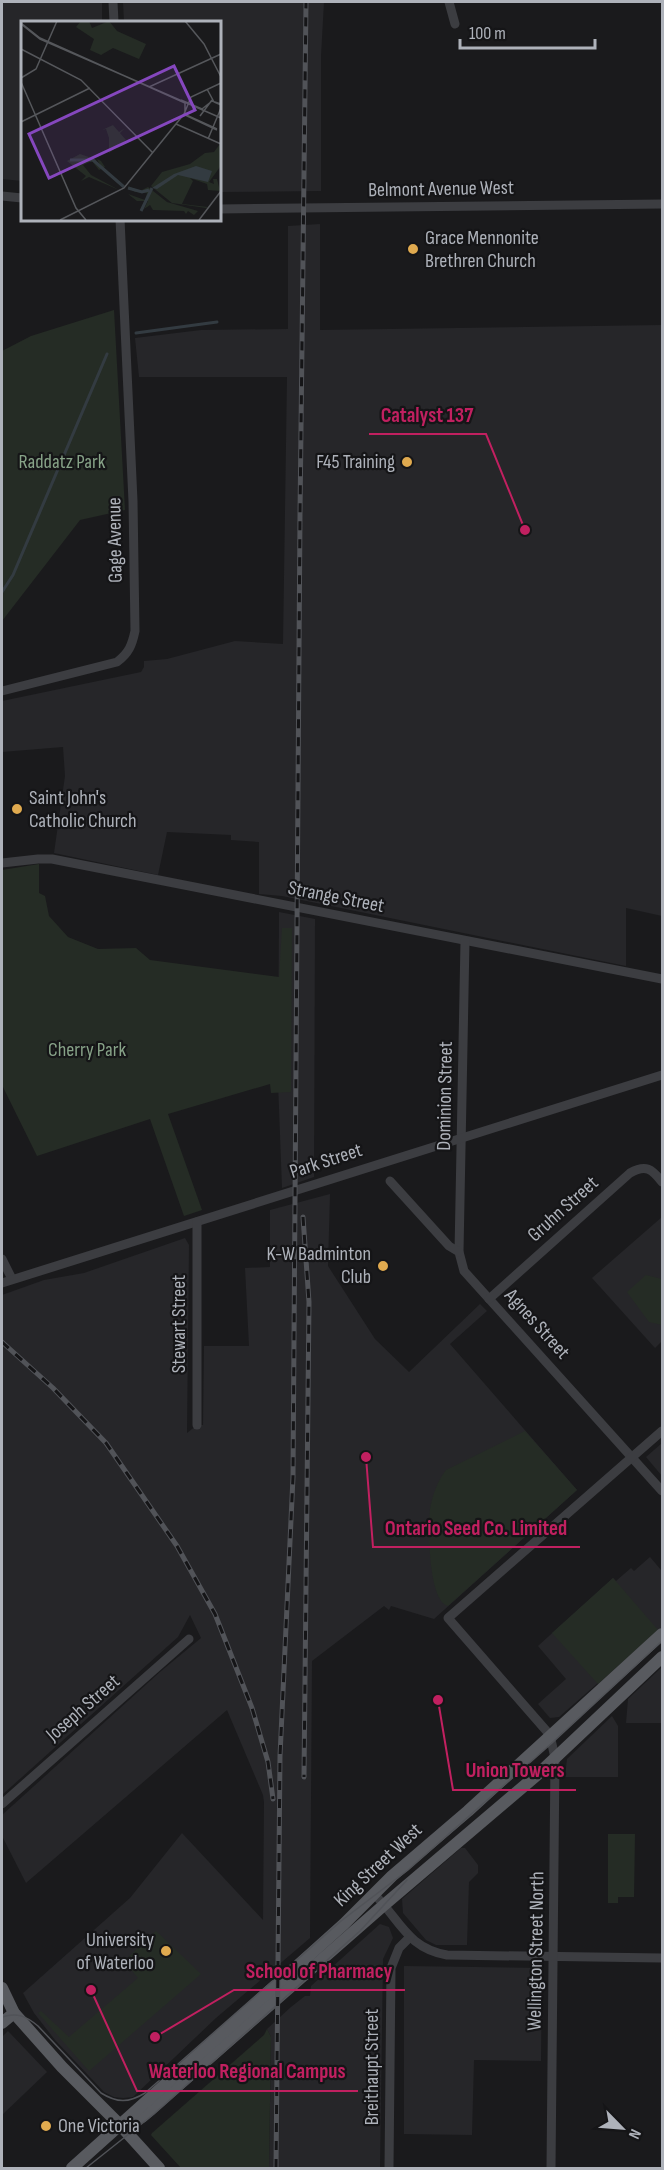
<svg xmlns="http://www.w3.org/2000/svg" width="664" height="2170" font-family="'Sofia Sans Condensed',sans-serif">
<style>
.built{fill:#262629}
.green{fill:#252c25}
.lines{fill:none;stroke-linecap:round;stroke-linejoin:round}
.stream{stroke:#333b41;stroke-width:3}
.minor{stroke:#3c3d41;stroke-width:9}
.major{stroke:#585a5f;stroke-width:12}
.tram{stroke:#515358;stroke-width:1.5}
.rail-casing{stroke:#515358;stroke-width:5}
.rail{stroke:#151517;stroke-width:3;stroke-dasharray:9;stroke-linecap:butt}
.poi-dot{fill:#e0aa4f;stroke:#151517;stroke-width:2}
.labels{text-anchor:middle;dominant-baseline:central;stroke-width:4.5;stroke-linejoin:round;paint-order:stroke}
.street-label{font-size:20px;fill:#aeb2ba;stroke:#151517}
.poi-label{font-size:20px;fill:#aeb2ba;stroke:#151517;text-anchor:start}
.park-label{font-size:20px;fill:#87a388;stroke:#151517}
.inset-river{fill:none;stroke:#333b41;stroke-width:3}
.inset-road{fill:none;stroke:#55575b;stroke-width:1.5}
.view{fill:#8547be;fill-opacity:0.15;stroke:#8547be;stroke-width:3}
.inset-edge{fill:none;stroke:#aeb2ba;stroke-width:3}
.leader{fill:none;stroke:#c12060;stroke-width:2}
.callout-dot{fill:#c12060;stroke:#151517;stroke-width:2}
.callout-label{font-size:21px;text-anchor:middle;font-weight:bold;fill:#c12060;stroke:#151517;stroke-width:4.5;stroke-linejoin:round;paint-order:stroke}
</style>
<rect width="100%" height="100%" fill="#1a1a1c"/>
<!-- built -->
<g class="built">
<polygon points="2,2 102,2 102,22 22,22 22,181 2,179 2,84 3,83"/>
<polygon points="123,2 324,2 321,56 321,191 219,192 219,22 124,22"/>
<polygon points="320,224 320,330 662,325 662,916 626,908 626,966 282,896 259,894 259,842 231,840 231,835 167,832 158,875 54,853 65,776 63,747 2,752 2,701 141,672 144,667 144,661 167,659 235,641 283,644 287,377 139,377 135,338 201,330 288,329 288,226"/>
<polygon points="279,912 315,919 314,1177 282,1188 278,1082"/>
<polygon points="330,1194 328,1266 375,1339 409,1372 480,1304 487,1311 450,1344 577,1490 434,1619 391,1606 389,1610 384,1606 312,1661 310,1938 216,2018 133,2097 123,2098 114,2097 104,2092 55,2040 34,2013 23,1993 130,1898 182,1833 263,1920 264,1802 263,1795 227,1710 26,1883 2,1836 2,1815 160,1672 201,1638 190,1615 178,1637 2,1795 2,1295 44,1280 84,1273 185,1238 189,1245 187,1433 197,1425 203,1425 204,1346 249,1346 245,1268 270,1267 270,1210"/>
<polygon points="662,1217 662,1341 655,1348 592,1278"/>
<polygon points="662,1443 662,1476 646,1457"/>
<polygon points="650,1557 661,1570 662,1569 662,1627 559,1717 550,1718 538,1704 566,1679 538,1646 613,1578 616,1581 631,1568 634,1571"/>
<polygon points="662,1667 662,1723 626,1723 628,1699"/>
<polygon points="612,1716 618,1726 618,1777 565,1777 567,1759"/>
<polygon points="461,1848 465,1848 478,1865 478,1873 469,1882 467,1945 436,1945 426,1940 403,1913 402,1899"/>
<polygon points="380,1924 389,1927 393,1938 383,1959 380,2168 269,2168 271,2037 267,2029 291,2007 305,1996 310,1996 311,1986"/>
<polygon points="404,1966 542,1968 541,2061 474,2060 472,2135 404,2134"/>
<polygon points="8,2031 47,2072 2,2115 2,2037"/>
</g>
<!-- green -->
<g class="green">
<polygon points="114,310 125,510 80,520 2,621 2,351 31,336"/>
<polygon points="39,864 39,893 45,896 49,916 68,937 98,949 136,948 150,960 279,977 282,928 292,928 291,1092 271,1093 270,1084 168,1114 202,1210 184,1216 150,1119 37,1156 2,1085 2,870"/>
<polygon points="646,1275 662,1279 662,1325 649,1322 627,1292"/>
<path d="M525,1431L577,1490L448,1606C428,1602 428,1527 430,1509C432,1496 438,1480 446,1470Z"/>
<polygon points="613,1578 658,1630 598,1684 552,1633"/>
<polygon points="608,1834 635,1834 634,1897 618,1897 618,1903 608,1903"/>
<polygon points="156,1931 201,1974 89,2071 38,2013 41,2011 69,2037 138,1978 124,1961"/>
<polygon points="267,2029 271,2037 269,2168 181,2168 151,2135 152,2133 264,2035"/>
</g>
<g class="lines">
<!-- stream -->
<g class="stream">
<polyline points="136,333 217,322"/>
<polyline points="2,592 13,575 107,354"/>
</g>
<!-- minor -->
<g class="minor">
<polyline points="113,2 114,22"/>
<polyline points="449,2 455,24"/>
<polyline points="2,196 22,198"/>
<polyline points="219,209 662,204"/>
<path d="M2,691L117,662C129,653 132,645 135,631L133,501L120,219"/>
<polyline points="2,863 38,859 52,859 662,979"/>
<polyline points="465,941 459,1252 464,1271 662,1491"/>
<polyline points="390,1181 449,1246 459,1252"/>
<polyline points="2,1259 12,1279"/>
<polyline points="2,1283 662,1075"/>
<path d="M489,1299L630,1173C646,1164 652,1169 662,1182"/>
<polyline points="197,1425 197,1222"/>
<polyline points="2,1804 189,1639"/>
<path d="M375,1895C401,1922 408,1948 447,1955L662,1958"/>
<polyline points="389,2168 391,1968 399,1948 410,1937"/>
<polyline points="551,2168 555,1758 550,1735 448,1618 662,1431"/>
</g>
<!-- major -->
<g class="major">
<polyline points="2,1988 14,2013 62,2067 121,2126 159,2168"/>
<polyline points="2,2023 14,2013"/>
<polyline points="125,2124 142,2117 384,1905 537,1775 662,1657"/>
<polyline points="72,2168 344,1924 392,1876 468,1811 662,1634"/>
</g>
<!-- tram -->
<g class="tram">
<path d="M2,2017C17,2012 26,2016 38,2026L101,2093C117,2103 129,2103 145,2093L341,1921L408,1870L552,1743L662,1641"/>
<polyline points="86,2168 154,2114 360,1931 407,1880"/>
</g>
<defs>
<g id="rail">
<polyline points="303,1217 309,1302 304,1777"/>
<polyline points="2,1342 53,1388 106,1443 177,1546 215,1614 252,1708 268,1762 273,1799"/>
<polyline points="276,2168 280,1756 293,1477 300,515 306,2"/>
</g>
</defs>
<!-- rail casing -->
<use href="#rail" class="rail-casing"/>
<!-- rail -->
<use href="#rail" class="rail"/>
</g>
<!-- markers -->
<g class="poi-dot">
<circle cx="413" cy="249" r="6"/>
<circle cx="407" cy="462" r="6"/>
<circle cx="17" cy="809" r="6"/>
<circle cx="383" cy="1266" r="6"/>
<circle cx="166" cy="1951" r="6"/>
<circle cx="46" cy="2126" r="6"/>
</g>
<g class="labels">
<!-- street labels -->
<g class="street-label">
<text transform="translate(441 189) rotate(-1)">Belmont Avenue West</text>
<text transform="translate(115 540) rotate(-91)">Gage Avenue</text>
<text transform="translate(336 897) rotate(11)">Strange Street</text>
<text transform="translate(445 1096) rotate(-89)">Dominion Street</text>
<text transform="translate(326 1161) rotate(-18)">Park Street</text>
<text transform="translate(563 1209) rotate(-42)">Gruhn Street</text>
<text transform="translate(179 1324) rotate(-90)">Stewart Street</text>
<text transform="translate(537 1324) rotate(48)">Agnes Street</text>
<text transform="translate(83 1708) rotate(-41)">Joseph Street</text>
<text transform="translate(378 1865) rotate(-43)">King Street West</text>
<text transform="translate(536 1951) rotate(-89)">Wellington Street North</text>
<text transform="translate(372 2067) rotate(-90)">Breithaupt Street</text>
</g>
<!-- poi labels -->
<g class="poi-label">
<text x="425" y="238">Grace Mennonite<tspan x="425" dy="23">Brethren Church</tspan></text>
<text x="395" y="462" text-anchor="end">F45 Training</text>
<text x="29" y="798">Saint John's<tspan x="29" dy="23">Catholic Church</tspan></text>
<text x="371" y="1254" text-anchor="end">K-W Badminton<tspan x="371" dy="23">Club</tspan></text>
<text x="154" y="1940" text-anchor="end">University<tspan x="154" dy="23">of Waterloo</tspan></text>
<text x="58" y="2126">One Victoria</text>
</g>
<!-- park labels -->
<g class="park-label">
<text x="62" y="462">Raddatz Park</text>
<text x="87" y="1050">Cherry Park</text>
</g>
</g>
<!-- overview -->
<g transform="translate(21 21)">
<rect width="200" height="200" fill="#1a1a1c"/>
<path d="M60,0H68L71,7L88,0L96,10L125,23L118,38L92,27L80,34L69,29L73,18L55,6ZM92,104L98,111L104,107L99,112L105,119L88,132V117L85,108L81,109ZM199,123V146L188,161L193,163L192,158H196L199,170L187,169L186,163L169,157L172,160L161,183L187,186L185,187L151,182L130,165L141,151L169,143L184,132L193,131ZM59,133L74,138L79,144L76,138L80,140L84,146L78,149L71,140L62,144L70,154L98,169L68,156L60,160L65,155L46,140ZM107,165L119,170L127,166L146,181L177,190L173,194L167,190L165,193L163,190L132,189L129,184L123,188L127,180H116L107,173L124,179L126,172L114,171Z" fill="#252c25"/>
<path d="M175,145L191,150L187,161L157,154L136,168L131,167L153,153Z" fill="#333b41"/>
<path class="inset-river" d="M49,139H72L103,166M107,167L121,171L128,169M120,190L131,167"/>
<path class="inset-road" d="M164,0L183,23L200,56M0,2L19,17L164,82V94L196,109M0,3L19,18L200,97M0,28L60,59L132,132M0,57L15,48L36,0M0,61L55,187L65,199M128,66L200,33M186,68L193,81L200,84M160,79L181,88L191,80L200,83M163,93L196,108M179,95L191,79M0,101L69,67M155,103L200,123M187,118L200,87M39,199L103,167L163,93L170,76L200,62M178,199L200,170"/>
<path class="view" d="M153,45L174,89L28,157L8,113Z"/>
<rect width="200" height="200" class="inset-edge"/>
</g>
<!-- callouts -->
<path class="leader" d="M525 530L486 434H369M366 1457L373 1547H580M438 1700L453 1790H576M155 2037L234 1990H405M91 1990L137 2091H358"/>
<g class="callout-dot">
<circle cx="525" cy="530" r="6"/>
<circle cx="366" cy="1457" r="6"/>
<circle cx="438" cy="1700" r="6"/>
<circle cx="155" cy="2037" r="6"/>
<circle cx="91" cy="1990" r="6"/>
</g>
<g class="callout-label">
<text x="427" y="422">Catalyst 137</text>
<text x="476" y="1535">Ontario Seed Co. Limited</text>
<text x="515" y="1777">Union Towers</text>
<text x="319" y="1978">School of Pharmacy</text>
<text x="247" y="2078">Waterloo Regional Campus</text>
</g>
<!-- border -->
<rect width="664" height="2170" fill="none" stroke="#aeb2ba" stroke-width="6"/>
<!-- north arrow -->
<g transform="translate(622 2128) rotate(115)" stroke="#151517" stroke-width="4.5" paint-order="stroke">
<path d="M0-4.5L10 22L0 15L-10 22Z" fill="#aeb2ba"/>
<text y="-9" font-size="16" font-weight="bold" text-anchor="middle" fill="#aeb2ba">N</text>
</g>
<!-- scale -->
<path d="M460 39v9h135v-9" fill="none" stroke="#aeb2ba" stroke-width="3"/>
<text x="469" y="39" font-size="18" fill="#aeb2ba" stroke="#151517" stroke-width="4.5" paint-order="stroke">100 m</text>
</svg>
